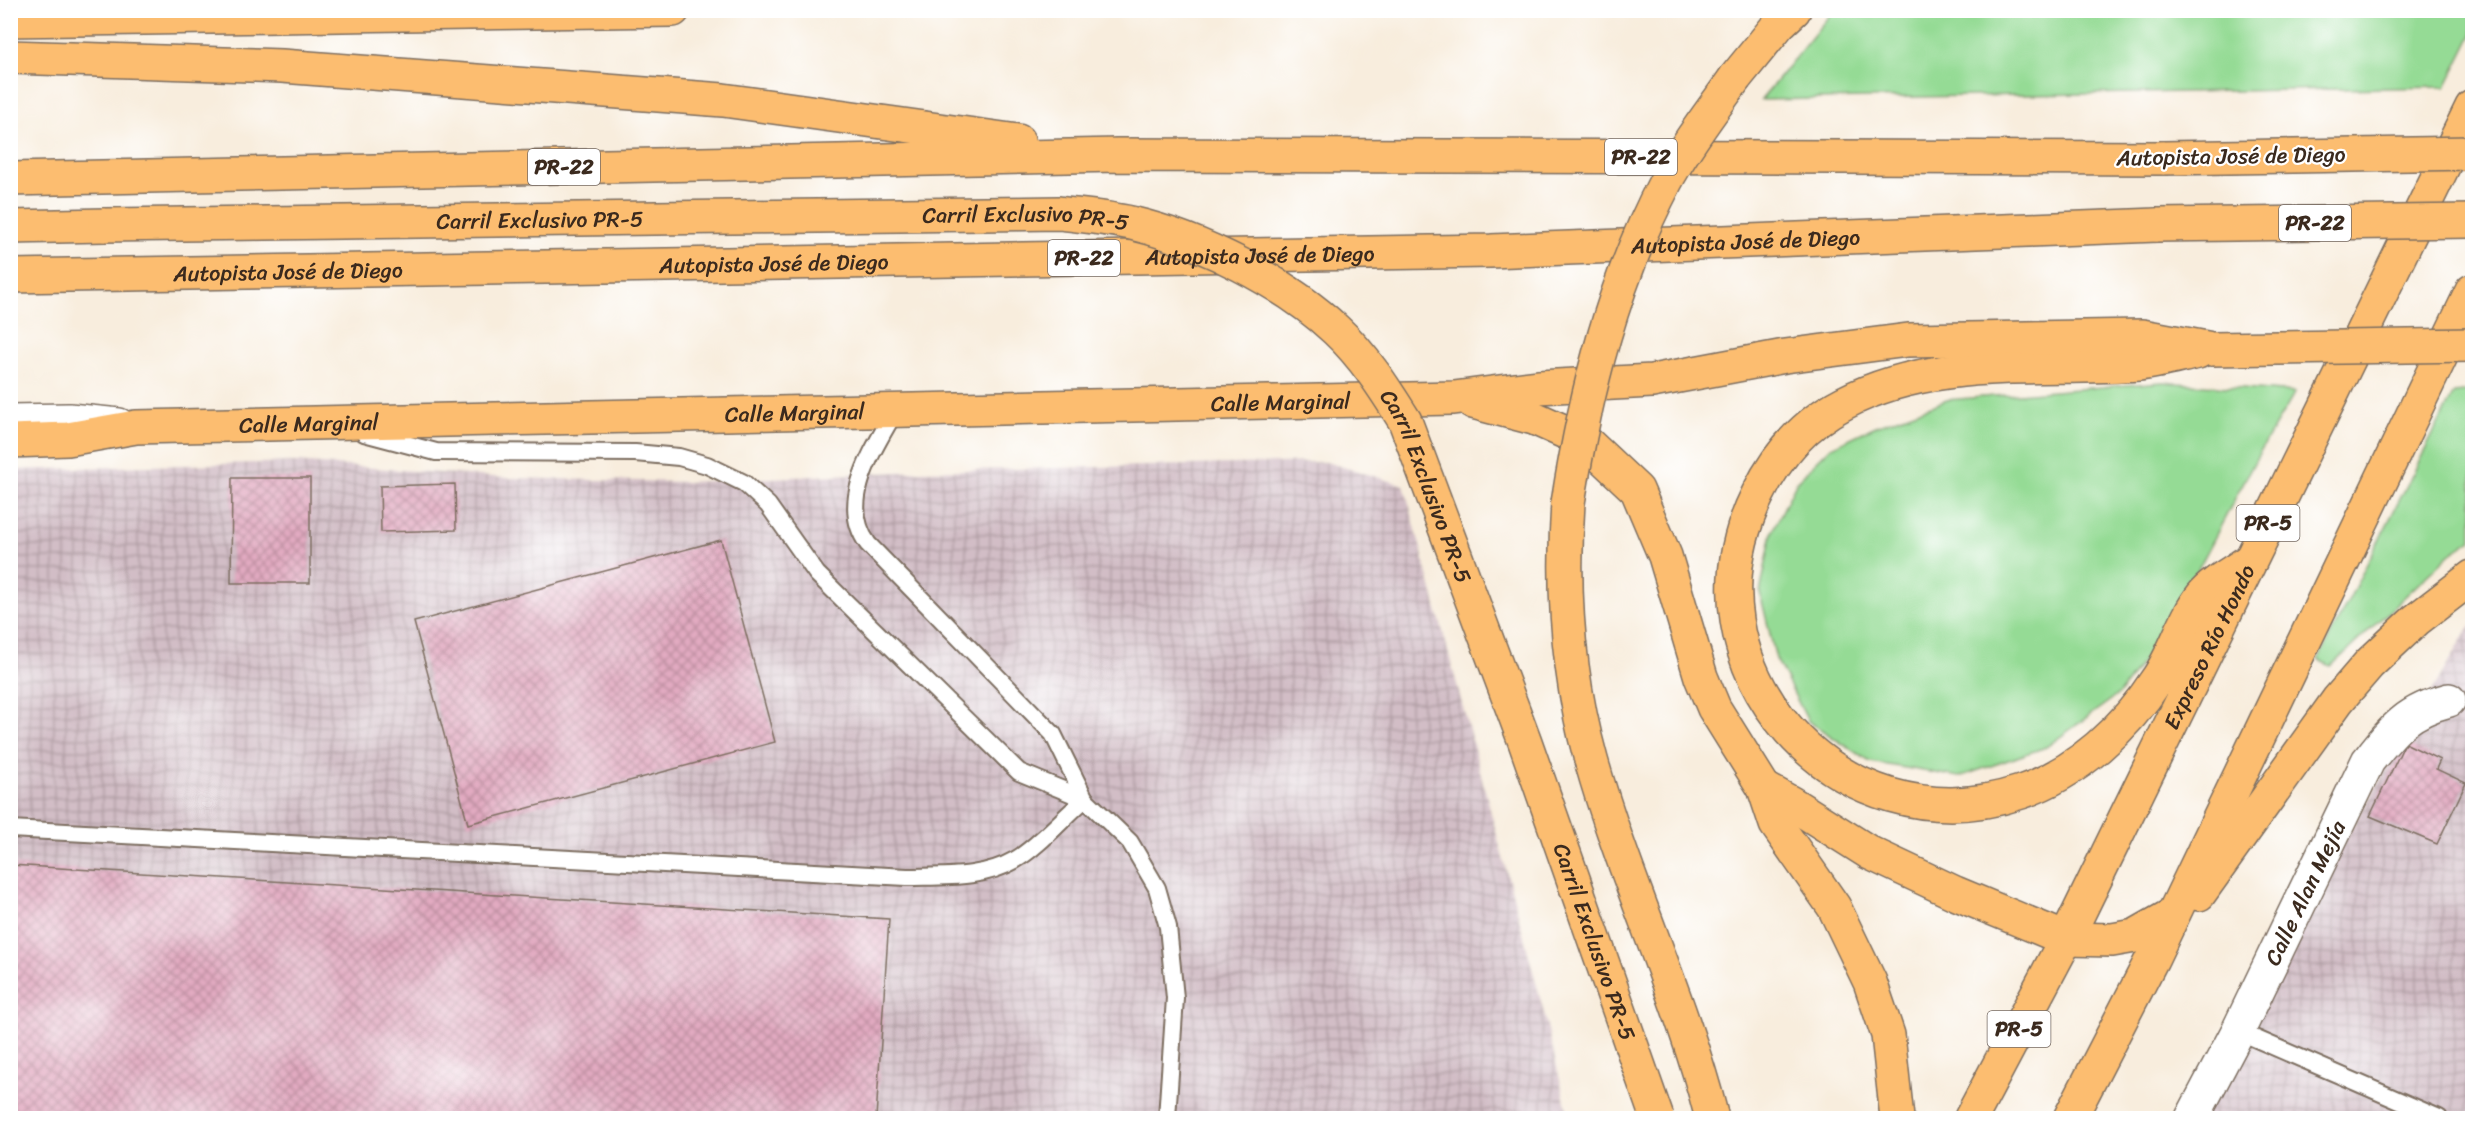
<svg xmlns="http://www.w3.org/2000/svg" width="2483" height="1129" font-family="Sriracha,sans-serif">
<style>
.industrial{fill:url(#industrial-grid)}
.green{fill:#95db95;stroke:#68825a;stroke-width:1.5}
.building{fill:url(#building-cross-hatch)}
.lines{fill:none;stroke-linecap:round;stroke-linejoin:round}
.lane-casing{stroke:#7d6e61;stroke-width:20}
.street-casing{stroke:#7d6e61;stroke-width:36}
.highway-casing{stroke:#7d6e61;stroke-width:36}
.lane{stroke:#fff;stroke-width:16}
.street{stroke:#fff;stroke-width:33}
.highway{stroke:#fcbd6f;stroke-width:33}
.highway-bridge-casing{stroke:#7d6e61;stroke-width:36;stroke-linecap:butt}
.highway-bridge{stroke:#fcbd6f;stroke-width:33}
.labels{text-anchor:middle;dominant-baseline:central;stroke-width:4.5;stroke-linejoin:round;paint-order:stroke}
.shield{fill:#fff;stroke:#766a62;stroke-width:1.5}
.shield-label{font-size:21px;font-weight:bold;fill:#3b2a1e}
.street-label{font-size:22px;fill:#3b2a1e;stroke:#fff}
</style>
<defs>
<pattern id="industrial-grid" width="8" height="8" patternUnits="userSpaceOnUse" patternTransform="scale(1.5)"><rect width="8" height="8" fill="#d2bdc6"/><path d="M0 4h8M4 0v8" fill="none" stroke="#ac9aa0"/></pattern>
<pattern id="building-cross-hatch" width="8" height="8" patternUnits="userSpaceOnUse" patternTransform="scale(1.5)"><rect width="8" height="8" fill="#e2aac1"/><path d="M0 0l8 8M0 8l8-8" fill="none" stroke="#b88b9c"/></pattern>
</defs>
<rect width="100%" height="100%" fill="#fff"/>
<filter id="ink" filterUnits="userSpaceOnUse"><feTurbulence type="fractalNoise" baseFrequency=".0167" numOctaves="2"/><feDisplacementMap in="SourceGraphic" scale="12" xChannelSelector="R" yChannelSelector="G"/><feConvolveMatrix kernelMatrix="1 2 1 2 8 2 1 2 1" color-interpolation-filters="sRGB"/></filter>
<filter id="wash" filterUnits="userSpaceOnUse"><feTurbulence type="fractalNoise" baseFrequency=".008" numOctaves="4" result="noise"/><feDisplacementMap in="SourceGraphic" scale="24" xChannelSelector="R" yChannelSelector="G"/><feGaussianBlur stdDeviation="1.35" result="paint"/><feColorMatrix in="noise" values="0 0 0 0 0 0 0 0 0 0 0 0 0 0 0 0 0 1.4 0 .05"/><feComposite in="paint" operator="in"/></filter>
<g filter="url(#wash)">
<rect width="100%" height="100%" fill="#f8eddd"/>
<!-- industrial -->
<g class="industrial">
<polygon points="295,462 506,478 685,482 920,471 1326,462 1404,485 1542,1005 1569,1118 11,1118 10,470"/>
<polygon points="2472,623 2472,1118 2196,1118 2295,925"/>
</g>
<!-- green -->
<g class="green">
<polygon points="1833,11 2472,10 2472,35 2446,87 1761,100"/>
<polygon points="2163,382 2295,392 2258,455 2167,628 2119,694 2046,747 1959,777 1870,762 1808,721 1776,659 1760,593 1772,532 1797,481 1831,447 1876,426 1947,400"/>
<polygon points="2472,391 2472,539 2451,553 2331,666 2318,660 2454,393"/>
</g>
<g id="blocks">
<!-- building -->
<g class="building">
<polygon points="232,478 310,478 310,583 231,583"/>
<polygon points="455,484 456,530 381,532 380,486"/>
<polygon points="721,540 775,742 468,824 414,622"/>
<polygon points="2405,743 2440,760 2436,769 2466,783 2437,844 2370,816"/>
<polygon points="10,865 889,919 876,1118 10,1118"/>
</g>
</g>
</g>
<g filter="url(#ink)">
<use href="#blocks" fill-opacity="0" stroke="#7d6e61" stroke-width="1.5"/>
<g class="lines">
<defs>
<g id="lane">
<path d="M895,411C874,449 837,502 868,544L1053,734L1085,799"/>
<polyline points="364,433 436,452 635,453 679,457 707,465 744,483 768,505 817,574 1019,772 1085,799 1130,842 1157,888 1168,927 1175,998 1167,1118"/>
<path d="M10,829L907,877C944,876 982,879 1015,860C1037,848 1065,816 1085,799"/>
<polyline points="2238,1031 2439,1118"/>
</g>
<g id="street">
<polyline points="10,421 69,420 119,425"/>
<path id="s1" d="M2192,1118L2238,1031L2368,761C2394,728 2407,711 2449,700"/>
</g>
<g id="highway">
<polyline points="10,20 673,10"/>
<polyline points="10,57 282,66 723,100 1018,141"/>
<polyline points="1735,78 1779,24 1794,10"/>
<polyline points="10,179 1118,155 2164,158"/>
<polyline points="10,227 105,225"/>
<path id="s2" d="M10,276L1491,251L2157,225"/>
<path d="M2198,352C2179,356 2159,362 2139,364C2040,371 1936,355 1844,403C1805,423 1777,455 1758,494C1672,665 1839,853 2021,792C2077,773 2126,728 2158,678C2175,653 2183,620 2202,596C2213,582 2236,571 2250,560"/>
<polyline points="1473,402 1534,418 1585,441 1637,490 1665,556 1701,677 1714,708 1764,788 1776,824 1834,907 1870,982 1888,1035 1897,1118"/>
<path id="s3" d="M10,441L68,439L136,427L1454,398L1538,387L1652,381L1785,356L1908,340L2142,336L2212,349"/>
<path d="M1568,503C1562,588 1568,677 1591,760C1625,881 1681,996 1712,1118"/>
<polyline points="1764,788 1791,803 1870,853 1955,893 2066,939 2112,940 2135,936 2172,915"/>
<polyline points="2199,894 2338,700 2369,664 2416,620 2472,577"/>
<path id="s4" d="M1971,1118L2066,939L2472,107"/>
<polyline points="2070,1118 2152,959 2472,291"/>
</g>
</defs>
<!-- lane casing -->
<use href="#lane" class="lane-casing"/>
<!-- street casing -->
<use href="#street" class="street-casing"/>
<!-- highway casing -->
<use href="#highway" class="highway-casing"/>
<!-- lane -->
<use href="#lane" class="lane"/>
<!-- street -->
<use href="#street" class="street"/>
<!-- highway -->
<use href="#highway" class="highway"/>
<defs>
<g id="highway-bridge">
<polyline points="2164,158 2472,153"/>
<path id="s5" d="M105,225L1059,213C1083,216 1108,218 1131,223C1200,239 1285,282 1336,330C1364,356 1385,389 1405,421L1525,742L1657,1118"/>
<polyline points="2157,225 2472,221"/>
<polyline points="2212,349 2472,345"/>
<path d="M1568,503C1586,390 1613,282 1666,181C1685,145 1712,111 1735,78"/>
</g>
</defs>
<!-- highway-bridge casing -->
<use href="#highway-bridge" class="highway-bridge-casing"/>
<!-- highway-bridge -->
<use href="#highway-bridge" class="highway-bridge"/>
</g>
</g>
<g class="labels">
<!-- shield labels -->
<g class="shield">
<rect x="1605" y="139" width="72" height="36" rx="4.5"/>
<rect x="528" y="149" width="72" height="36" rx="4.5"/>
<rect x="2279" y="205" width="72" height="36" rx="4.5"/>
<rect x="1048" y="240" width="72" height="36" rx="4.5"/>
<rect x="2236.5" y="505" width="63" height="36" rx="4.5"/>
<rect x="1987.5" y="1011" width="63" height="36" rx="4.5"/>
</g>
<g class="shield-label">
<text x="1641" y="157">PR-22</text>
<text x="564" y="167">PR-22</text>
<text x="2315" y="223">PR-22</text>
<text x="1084" y="258">PR-22</text>
<text x="2268" y="523">PR-5</text>
<text x="2019" y="1029">PR-5</text>
</g>
<!-- street labels -->
<g class="street-label">
<text transform="translate(2231 156) rotate(-1)">Autopista José de Diego</text>
<text stroke="none"><textPath href="#s5" startOffset="435">Carril Exclusivo PR-5</textPath></text>
<text stroke="none"><textPath href="#s5" startOffset="921">Carril Exclusivo PR-5</textPath></text>
<text stroke="none"><textPath href="#s2" startOffset="1736">Autopista José de Diego</textPath></text>
<text stroke="none"><textPath href="#s2" startOffset="1250">Autopista José de Diego</textPath></text>
<text stroke="none"><textPath href="#s2" startOffset="764">Autopista José de Diego</textPath></text>
<text stroke="none"><textPath href="#s2" startOffset="278">Autopista José de Diego</textPath></text>
<text stroke="none"><textPath href="#s3" startOffset="1272">Calle Marginal</textPath></text>
<text stroke="none"><textPath href="#s3" startOffset="786">Calle Marginal</textPath></text>
<text stroke="none"><textPath href="#s3" startOffset="300">Calle Marginal</textPath></text>
<text stroke="none"><textPath href="#s5" startOffset="1443">Carril Exclusivo PR-5</textPath></text>
<text stroke="none"><textPath href="#s4" startOffset="528">Expreso Río Hondo</textPath></text>
<text stroke="none"><textPath href="#s1" startOffset="252">Calle Alan Mejía</textPath></text>
<text stroke="none"><textPath href="#s5" startOffset="1929">Carril Exclusivo PR-5</textPath></text>
</g>
</g>
<!-- margin -->
<rect width="2483" height="1129" fill="none" stroke="#fff" stroke-width="36"/>
</svg>
